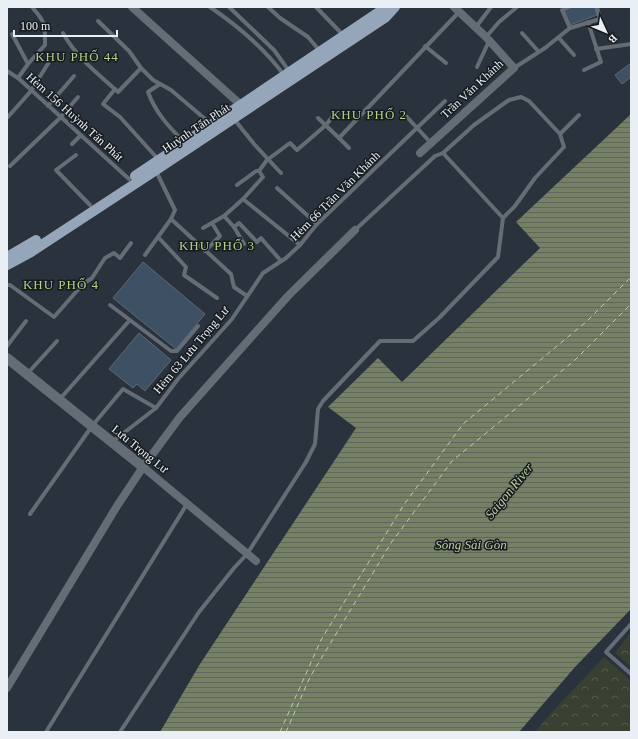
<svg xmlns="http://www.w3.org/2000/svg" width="638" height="739" font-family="Georgia,serif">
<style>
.forest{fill:url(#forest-crowns)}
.water{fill:url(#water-rules)}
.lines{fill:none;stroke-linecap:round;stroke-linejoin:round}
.ferry{stroke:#bcd09f;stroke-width:1;stroke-dasharray:5 4;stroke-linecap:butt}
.building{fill:#3e5064;stroke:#5e6874}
.service{stroke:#646c76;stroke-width:4}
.minor{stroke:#646c76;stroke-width:8}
.tertiary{stroke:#646c76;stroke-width:10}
.primary{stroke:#96a6ba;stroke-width:10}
.labels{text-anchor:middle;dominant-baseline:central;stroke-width:3;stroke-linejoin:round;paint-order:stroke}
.street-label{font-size:12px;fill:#eaeff6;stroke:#161a1e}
.neighbourhood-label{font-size:13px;letter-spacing:1px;fill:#b4d18a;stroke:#161a1e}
.water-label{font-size:13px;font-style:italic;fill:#bcd09f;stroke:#161a1e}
</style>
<defs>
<pattern id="forest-crowns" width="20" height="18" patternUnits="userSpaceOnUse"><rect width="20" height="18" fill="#393f31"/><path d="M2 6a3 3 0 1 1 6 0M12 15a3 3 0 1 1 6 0" fill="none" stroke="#565b4f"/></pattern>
<pattern id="water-rules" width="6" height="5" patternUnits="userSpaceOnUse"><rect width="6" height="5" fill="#758066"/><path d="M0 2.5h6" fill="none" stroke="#606759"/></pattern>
</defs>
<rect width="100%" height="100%" fill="#2a323d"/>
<!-- forest -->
<g class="forest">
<polygon points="631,632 631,667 615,653"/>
<polygon points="604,657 631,681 631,732 535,732 551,713"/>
</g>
<!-- water -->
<polygon class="water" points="631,114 631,609 575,667 519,732 160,732 200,664 356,428 328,407 378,358 402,382 540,248 516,222"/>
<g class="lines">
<!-- ferry -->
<g class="ferry">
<polyline points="280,732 321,640 403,506 463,424 586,322 631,277"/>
<polyline points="286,732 310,677 391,543 452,461 575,360 631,304"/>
</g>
</g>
<!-- building -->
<g class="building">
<polygon points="572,7 594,7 597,15 570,25 564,10"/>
<polygon points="631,63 631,77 622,84 615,75"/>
<polygon points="143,262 205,314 176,349 113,298"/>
<polygon points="139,333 171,360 145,391 137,384 133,388 109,369"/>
</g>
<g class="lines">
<!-- service -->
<g class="service">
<path d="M210,7C238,26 264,48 284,75"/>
<polyline points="229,7 274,50 289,71"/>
<polyline points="268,7 280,18 308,37 319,50"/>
<polyline points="316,7 343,35"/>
<polyline points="569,7 562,10 570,28 600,19 597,7"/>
<polyline points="98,21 129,51 141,68 153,80 171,90 211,124"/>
<polyline points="476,27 491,7"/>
<path d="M63,33C76,57 98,74 118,92L141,68"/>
<polyline points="522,33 538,51"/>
<polyline points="12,34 28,64"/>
<polyline points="486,37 499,22 517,7"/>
<polyline points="559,38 574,55"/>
<polyline points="425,46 446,63"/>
<polyline points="596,49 631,44"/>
<polyline points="477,67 489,41"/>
<polyline points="514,68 545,48 570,28"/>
<polyline points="584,70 601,62 588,22"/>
<polyline points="7,71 18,78 129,179"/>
<path d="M18,78L28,64L45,45C45,24 46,23 32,7"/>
<path d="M160,84L148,92C155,112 169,127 184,142"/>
<polyline points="115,89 103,104 120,117 158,159"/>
<polyline points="48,106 74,76"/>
<polyline points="406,116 431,143"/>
<polyline points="7,118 31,91 49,62"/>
<polyline points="318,118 339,138 459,12"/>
<polyline points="234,119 254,144 281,173"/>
<polyline points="560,134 579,115"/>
<polyline points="339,138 349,148"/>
<polyline points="72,144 80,136"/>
<polyline points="443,153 503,218"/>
<polyline points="76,155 56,170 90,205"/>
<polyline points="10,166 60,118 78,97"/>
<polyline points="156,171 175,210 171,219 231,274 234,287 247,296"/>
<polyline points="259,171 267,160 290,143 297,150 326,125 336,112"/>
<polyline points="237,185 256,171 259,171"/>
<polyline points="277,188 317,224"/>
<polyline points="243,199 300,245"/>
<polyline points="224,216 234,227 239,223 257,242 261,238 281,261"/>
<polyline points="234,227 244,244"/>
<polyline points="203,228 224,216 243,199 263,177 259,171"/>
<polyline points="158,237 186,267 184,275 217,298"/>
<polyline points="205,251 220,236 212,223"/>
<polyline points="145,255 171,219"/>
<polyline points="7,285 10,285 54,317 83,284 92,278 105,258 114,253 120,258 131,243"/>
<polyline points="110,305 171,351 177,351 198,326"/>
<polyline points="7,346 26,321"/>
<polyline points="28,373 57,341"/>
<polyline points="59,400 129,321"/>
<polyline points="112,442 156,408"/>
<polyline points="30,514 92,426 123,389 156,408 178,379 232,319 263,273 286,258 300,245 317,224 445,101"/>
<polyline points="631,624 606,652 631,674"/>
<polyline points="46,732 187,504"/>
<polyline points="120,732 199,612 234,568 247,554 306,462 315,444 318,409 323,401 380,341 413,341 439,318 498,257 503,218 515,206 535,178 564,147 560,134 529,101 521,97 509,100 474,125 443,153 435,156 355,230"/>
</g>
<!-- minor -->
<g class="minor">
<polyline points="132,7 241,105"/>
<polyline points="420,153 514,68 486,37 454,7"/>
<polyline points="143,467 256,561"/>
<polyline points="7,688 117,506 143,467 180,417 288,296 355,230"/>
</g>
<!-- tertiary -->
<polyline class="tertiary" points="7,358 143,467"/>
<!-- primary -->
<g class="primary">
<path d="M135,176C217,121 299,65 382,10L390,7"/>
<polyline points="7,257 36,240"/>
<polyline points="7,265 31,252 156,170 386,17 395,7"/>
</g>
</g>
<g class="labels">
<!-- street labels -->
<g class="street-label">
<text transform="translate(472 89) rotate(-43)">Trần Văn Khánh</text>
<text transform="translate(75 117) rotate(42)">Hẻm 156 Huỳnh Tấn Phát</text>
<text transform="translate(196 128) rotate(-34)">Huỳnh Tấn Phát</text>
<text transform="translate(335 196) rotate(-45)">Hẻm 66 Trần Văn Khánh</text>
<text transform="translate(191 350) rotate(-50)">Hẻm 63 Lưu Trọng Lư</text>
<text transform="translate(140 449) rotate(39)">Lưu Trọng Lư</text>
</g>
<!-- neighbourhood labels -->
<g class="neighbourhood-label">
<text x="77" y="56">KHU PHỐ 44</text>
<text x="369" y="114">KHU PHỐ 2</text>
<text x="217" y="245">KHU PHỐ 3</text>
<text x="61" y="284">KHU PHỐ 4</text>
</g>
<!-- water labels -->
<g class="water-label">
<text transform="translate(509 491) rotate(-51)">Saigon River</text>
<text x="471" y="544">Sông Sài Gòn</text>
</g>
</g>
<!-- border -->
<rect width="638" height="739" fill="none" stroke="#eaeff6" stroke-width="16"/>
<!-- north arrow -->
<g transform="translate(606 32) rotate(134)" stroke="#161a1e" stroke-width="3" paint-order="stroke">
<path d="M0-3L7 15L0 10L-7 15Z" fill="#eaeff6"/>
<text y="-6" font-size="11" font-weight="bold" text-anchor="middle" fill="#eaeff6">B</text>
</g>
<!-- scale -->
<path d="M14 30v6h103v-6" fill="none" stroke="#eaeff6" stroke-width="2"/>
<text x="20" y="30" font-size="12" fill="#eaeff6" stroke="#161a1e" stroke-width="3" paint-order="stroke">100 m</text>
</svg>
